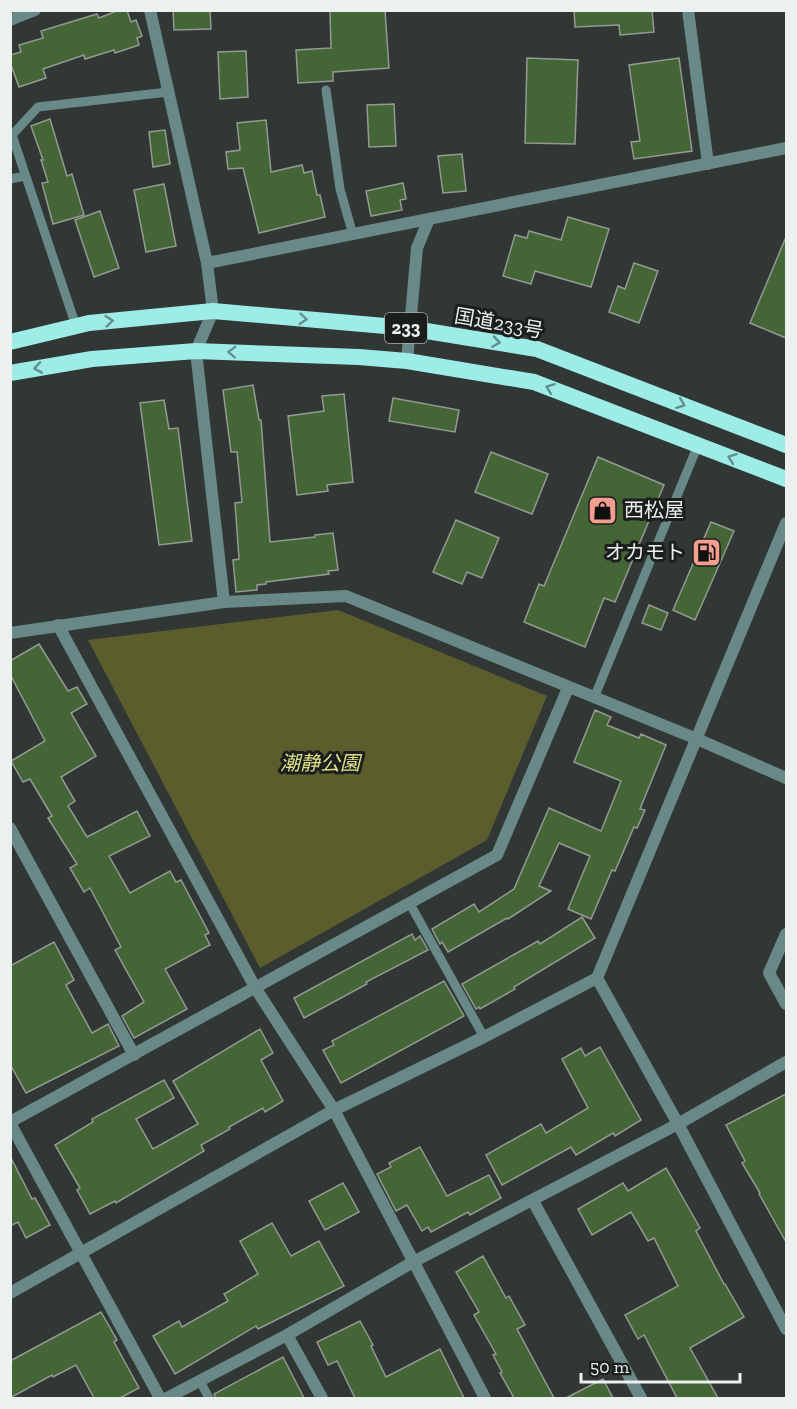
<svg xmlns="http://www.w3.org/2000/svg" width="797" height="1409" font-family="'Zilla Slab','Noto Sans JP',serif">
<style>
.green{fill:#5c5d2c}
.building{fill:#446637;stroke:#949a93;stroke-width:1.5}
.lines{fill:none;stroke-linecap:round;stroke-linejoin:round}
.service{stroke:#688987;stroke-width:9}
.minor{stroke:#688987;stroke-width:12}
.trunk{stroke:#9eece8;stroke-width:16}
.oneway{stroke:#638f8c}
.labels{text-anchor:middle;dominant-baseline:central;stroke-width:6;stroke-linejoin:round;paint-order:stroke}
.shield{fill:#1b1e1c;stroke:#adb1af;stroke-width:1.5}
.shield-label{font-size:18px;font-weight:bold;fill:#ecf0ee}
.street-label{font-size:20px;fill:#ecf0ee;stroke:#1b1e1c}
.poi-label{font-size:20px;fill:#ecf0ee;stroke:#1b1e1c;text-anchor:start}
.park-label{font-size:20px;font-style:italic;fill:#dde188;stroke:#1b1e1c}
</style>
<rect width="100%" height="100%" fill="#303734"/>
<!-- green -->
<polygon class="green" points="338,610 547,696 487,840 260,968 88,640"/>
<!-- building -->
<g class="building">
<polygon points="119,10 127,10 131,22 136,20 142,36 137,38 139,45 115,53 114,50 85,59 84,55 43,69 46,78 19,87 10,62 10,55 21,52 19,45 43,38 41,31 97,14 99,18"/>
<polygon points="173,10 210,10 211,29 174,30"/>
<polygon points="330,10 385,10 389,68 333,72 333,81 298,83 296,50 331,48"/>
<polygon points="574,10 652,10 654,32 620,35 619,25 575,27"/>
<polygon points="246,51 248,97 220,99 218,52"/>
<polygon points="527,58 578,60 575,144 525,143"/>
<polygon points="679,58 692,151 634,159 631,142 640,141 629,65"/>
<polygon points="394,104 396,146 369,147 367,105"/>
<polygon points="50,119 67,176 72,174 84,215 53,224 42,183 48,182 41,160 43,160 31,126"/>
<polygon points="266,120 271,172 302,165 304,173 312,171 317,195 320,195 325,217 259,233 243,168 228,169 226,152 240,150 237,123"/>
<polygon points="165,130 170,164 153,167 149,132"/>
<polygon points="462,154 466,191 443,193 438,156"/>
<polygon points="403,183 406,199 400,200 402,210 371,216 366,191"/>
<polygon points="164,184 176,246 146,252 134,190"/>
<polygon points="100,211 119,268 94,277 75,220"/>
<polygon points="568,217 609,229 591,287 535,271 531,284 503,276 515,235 527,238 529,231 561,240"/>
<polygon points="786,237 786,338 750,323"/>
<polygon points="634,263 658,271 639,323 609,312 618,286 625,289"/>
<polygon points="253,385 259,420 261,420 270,542 315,537 315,535 333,533 338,570 328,571 329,574 266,582 266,584 257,585 257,590 236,592 233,560 239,559 235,503 242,502 237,452 231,452 223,390"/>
<polygon points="344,394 353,482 327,485 328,491 297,495 288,416 324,411 322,396"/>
<polygon points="393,398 459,410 455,432 389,421"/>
<polygon points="164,400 169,429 178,428 192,541 159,545 140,403"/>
<polygon points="491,452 548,474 532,514 475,492"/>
<polygon points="598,457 664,485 615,602 604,598 585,647 524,622 539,584 544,586"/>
<polygon points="456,520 499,538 482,578 467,572 462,584 433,572"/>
<polygon points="711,522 734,531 695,620 673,610"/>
<polygon points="649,605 668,613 661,630 642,623"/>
<polygon points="39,644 68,691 77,687 87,704 71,713 96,756 61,777 75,801 68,806 87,837 137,811 150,836 109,856 130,893 170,871 176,882 181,880 209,933 205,935 210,945 165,969 187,1009 134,1038 122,1016 144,1002 115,950 121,947 90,888 84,892 70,868 77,864 48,818 52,816 30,779 23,782 11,761 45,741 10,674 10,661"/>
<polygon points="595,710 611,717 607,725 639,738 641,734 666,745 640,809 645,810 637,828 634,827 615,871 612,870 591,919 568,909 590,856 559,843 539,886 551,891 508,919 507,918 448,952 442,942 440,944 432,929 474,904 479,912 514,889 549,808 601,831 621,781 574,762"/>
<polygon points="582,917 595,938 514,987 515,989 480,1009 479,1007 476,1009 462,984 538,941 540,944"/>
<polygon points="412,934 415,940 420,936 428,950 366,982 367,984 304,1018 294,998"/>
<polygon points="54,942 74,980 66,985 92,1033 108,1024 119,1046 26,1093 10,1064 10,966"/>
<polygon points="444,981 464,1016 341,1083 323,1050 334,1045 332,1041"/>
<polygon points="260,1029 273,1053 261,1060 283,1101 265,1112 263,1108 229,1127 230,1129 201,1145 204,1151 116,1203 115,1201 90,1214 77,1190 80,1188 55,1145 93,1122 92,1119 164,1080 174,1098 136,1119 153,1149 198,1124 173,1081"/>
<polygon points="600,1047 641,1120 615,1136 613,1133 576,1155 571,1147 502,1185 486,1155 541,1124 546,1133 588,1108 562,1059 581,1048 585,1056"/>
<polygon points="786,1094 786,1242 759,1194 760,1193 742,1163 745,1161 726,1125"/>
<polygon points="420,1147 447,1196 489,1175 501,1198 470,1215 468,1212 431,1232 428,1227 422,1231 407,1205 396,1211 377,1174 391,1167 389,1163"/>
<polygon points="10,1156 32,1199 35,1198 50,1225 26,1238 18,1222 10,1226"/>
<polygon points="666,1168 700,1228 696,1231 724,1284 725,1284 744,1317 690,1348 718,1398 677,1398 644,1335 638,1339 625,1315 678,1286 654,1238 648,1241 631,1212 592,1235 578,1209 623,1183 628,1191"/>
<polygon points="343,1183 359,1212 325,1230 309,1201"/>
<polygon points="272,1223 291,1256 319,1241 344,1286 258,1329 256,1326 175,1374 153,1336 179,1321 182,1327 228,1301 224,1294 258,1274 240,1241"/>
<polygon points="483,1256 506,1298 509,1296 525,1325 517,1329 554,1398 514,1398 500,1373 502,1372 493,1355 496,1354 474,1315 479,1312 456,1272"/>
<polygon points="101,1312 117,1340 114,1342 139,1388 120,1398 94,1398 76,1365 53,1377 52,1375 10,1398 10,1361"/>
<polygon points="360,1321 373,1345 371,1346 386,1377 440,1349 464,1398 355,1398 337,1361 328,1365 317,1342"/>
<polygon points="283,1357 304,1398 216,1398 214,1394"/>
<polygon points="603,1379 613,1398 566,1398"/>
</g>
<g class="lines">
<!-- service -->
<g class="service">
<polyline points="326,90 340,189 353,235"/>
<polyline points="10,179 25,176"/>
<polyline points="76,326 12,135 38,107 168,92"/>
<polyline points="594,698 698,445"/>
<polyline points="410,904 484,1037"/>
<polyline points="200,1381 209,1398"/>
</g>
<!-- minor -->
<g class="minor">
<polyline points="150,10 207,263 213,311 196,351 224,602"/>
<polyline points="688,10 708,164"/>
<polyline points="10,20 35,10"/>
<polyline points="207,263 786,148"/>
<polyline points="407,361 417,248 429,219"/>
<polyline points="58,625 256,989 334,1110 485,1398"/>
<polyline points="10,633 224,602 346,596 697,739 786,778"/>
<polyline points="10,828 134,1055"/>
<polyline points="786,934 769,973 786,1004"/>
<polyline points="597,978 678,1124 786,1329"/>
<polyline points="10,1122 497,855 568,688"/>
<polyline points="10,1123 160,1398"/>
<polyline points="533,1201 641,1398"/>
<polyline points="10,1293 334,1110 484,1037 597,978 786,523"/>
<polyline points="287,1335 322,1398"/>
<polyline points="167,1398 287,1335 413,1262 678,1124 786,1062"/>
</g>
<!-- trunk -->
<g class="trunk">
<polyline points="10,342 89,323 213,311 408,328 537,349 786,445"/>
<polyline points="10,373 92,359 196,351 359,357 407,361 534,382 786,479"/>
</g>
</g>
<!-- one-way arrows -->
<defs><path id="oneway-chevron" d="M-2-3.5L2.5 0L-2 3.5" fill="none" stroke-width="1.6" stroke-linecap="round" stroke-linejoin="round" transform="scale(1.5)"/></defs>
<g class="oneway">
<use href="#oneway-chevron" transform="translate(303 319) rotate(5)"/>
<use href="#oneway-chevron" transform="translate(109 321) rotate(-6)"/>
<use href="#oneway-chevron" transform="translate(496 342) rotate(9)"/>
<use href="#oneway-chevron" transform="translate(232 352) rotate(-178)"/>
<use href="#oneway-chevron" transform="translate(38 368) rotate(170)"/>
<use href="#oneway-chevron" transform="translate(550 388) rotate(-159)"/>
<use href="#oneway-chevron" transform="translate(681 404) rotate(21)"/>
<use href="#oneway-chevron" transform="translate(732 458) rotate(-159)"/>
</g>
<!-- icons -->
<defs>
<symbol id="shop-square" viewBox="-11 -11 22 22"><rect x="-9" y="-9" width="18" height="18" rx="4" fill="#f59d8e" stroke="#1b1e1c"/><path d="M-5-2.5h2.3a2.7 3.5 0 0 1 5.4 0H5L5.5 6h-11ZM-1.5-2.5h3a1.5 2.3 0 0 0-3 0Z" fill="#111"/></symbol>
<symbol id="fuel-square" viewBox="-11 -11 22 22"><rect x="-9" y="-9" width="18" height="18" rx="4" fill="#f59d8e" stroke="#1b1e1c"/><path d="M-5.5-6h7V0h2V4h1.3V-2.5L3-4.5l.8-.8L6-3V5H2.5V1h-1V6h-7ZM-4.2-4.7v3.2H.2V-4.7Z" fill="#111"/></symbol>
</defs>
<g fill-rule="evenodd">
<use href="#shop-square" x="586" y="494" width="33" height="33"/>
<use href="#fuel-square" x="690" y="536" width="33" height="33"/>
</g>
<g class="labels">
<!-- shield labels -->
<rect class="shield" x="385" y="313" width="42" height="30" rx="4.5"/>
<g class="shield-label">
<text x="406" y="328">233</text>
</g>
<!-- street labels -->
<g class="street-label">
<text transform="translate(499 323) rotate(10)">国道233号</text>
</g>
<!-- poi labels -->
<g class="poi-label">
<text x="624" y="510">西松屋</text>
<text x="685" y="552" text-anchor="end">オカモト</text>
</g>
<!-- park labels -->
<g class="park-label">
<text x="320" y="763">潮静公園</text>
</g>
</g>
<!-- border -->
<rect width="797" height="1409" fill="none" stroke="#ecf0ee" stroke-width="24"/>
<!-- scale -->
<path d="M581 1373v9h159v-9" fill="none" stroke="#ecf0ee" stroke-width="3"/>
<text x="590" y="1373" font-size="18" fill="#ecf0ee" stroke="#1b1e1c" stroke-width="4.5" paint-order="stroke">50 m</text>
</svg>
